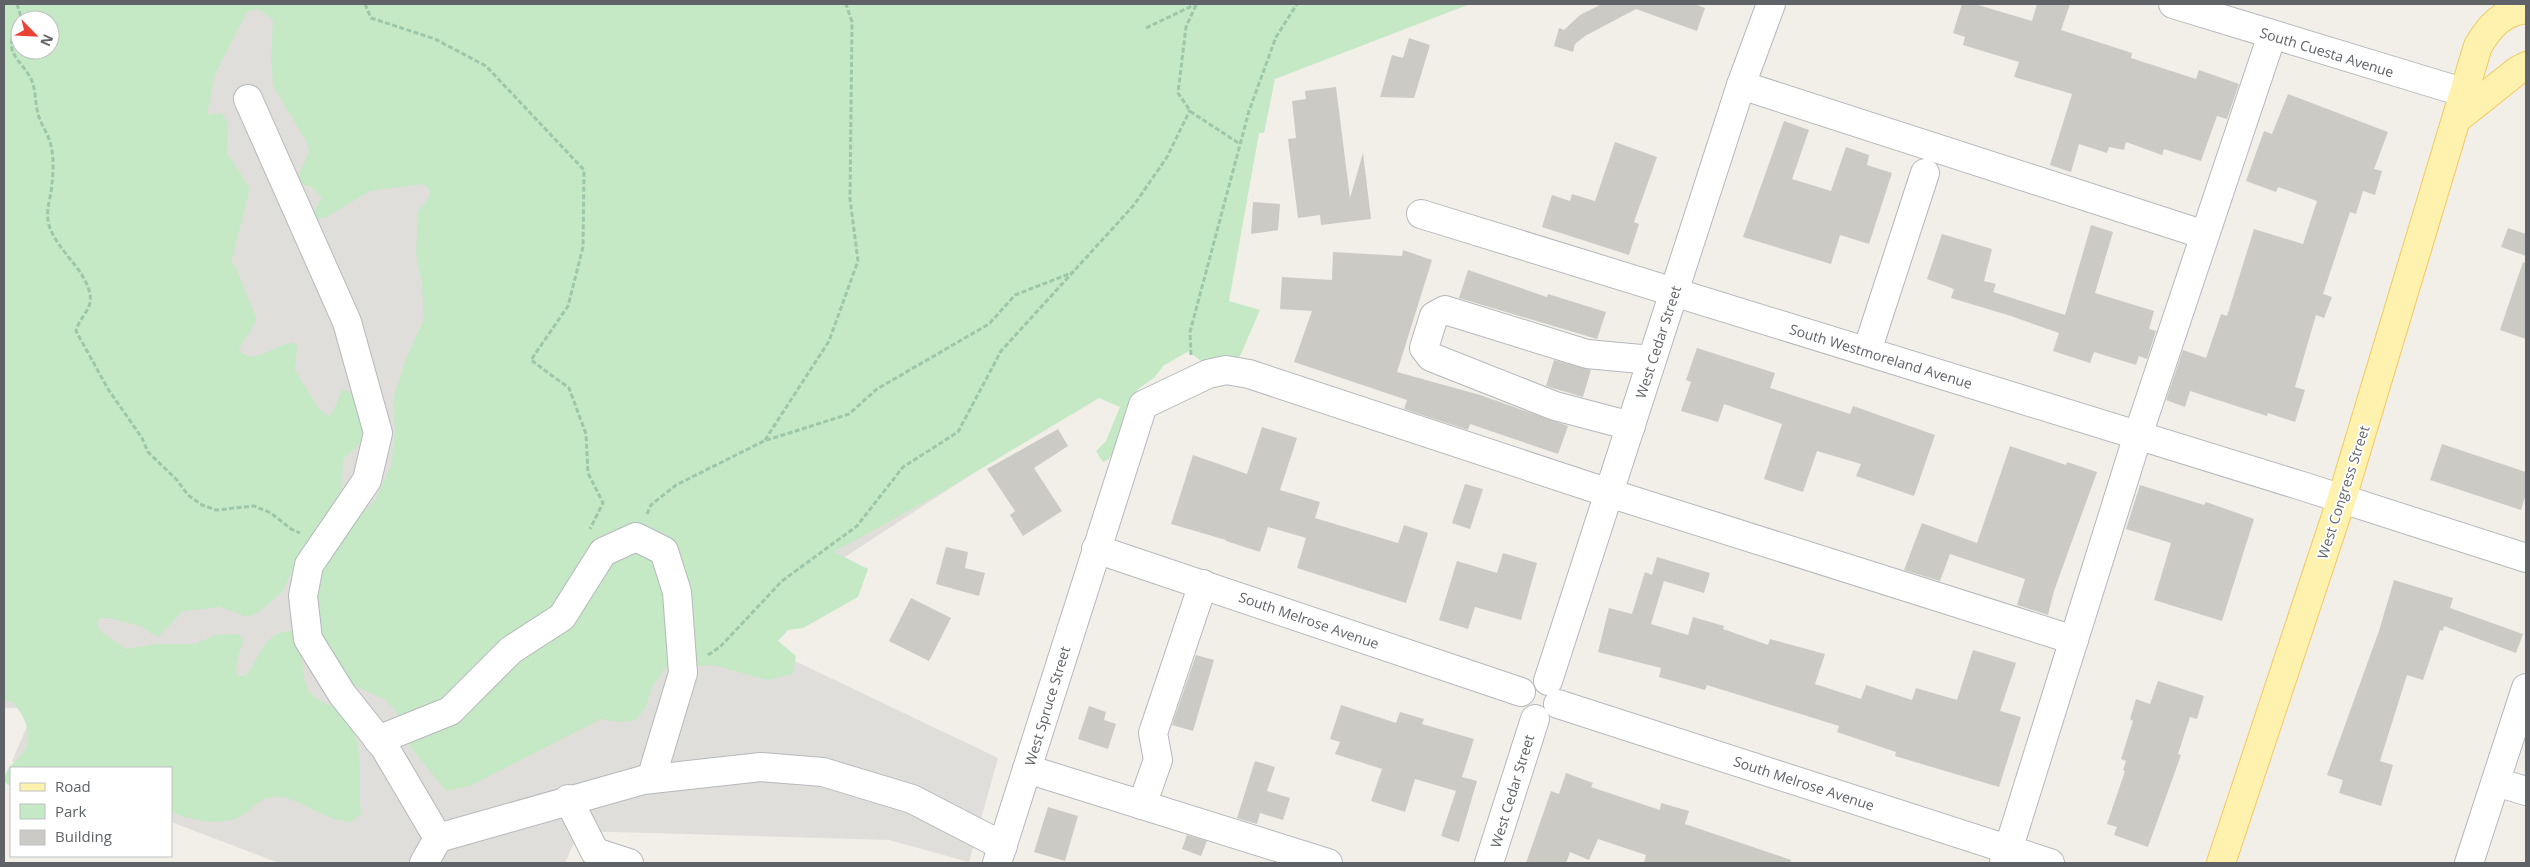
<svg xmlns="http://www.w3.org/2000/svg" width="2530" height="867" font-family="'Open Sans',sans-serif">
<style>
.industrial{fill:#e0deda}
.green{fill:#c5e8c5;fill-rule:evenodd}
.building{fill:#cccac5}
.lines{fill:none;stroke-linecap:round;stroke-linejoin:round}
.minor-casing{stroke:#b5b8bc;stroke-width:30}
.major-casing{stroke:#f2c960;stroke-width:30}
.path{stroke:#9cc7a9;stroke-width:3;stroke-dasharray:5 2.5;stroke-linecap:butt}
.minor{stroke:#fff;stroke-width:28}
.major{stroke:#fff2af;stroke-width:28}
.labels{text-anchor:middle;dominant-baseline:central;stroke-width:4;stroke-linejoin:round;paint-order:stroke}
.street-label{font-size:14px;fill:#5f6368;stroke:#fff}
</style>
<rect width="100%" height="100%" fill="#f1efe8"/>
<!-- industrial -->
<polygon class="industrial" points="80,4 839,4 1059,417 732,631 998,758 969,862 889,840 579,831 565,863 279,863 171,822 171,768 31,768 12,761 35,708 4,708 4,183"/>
<!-- green -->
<path class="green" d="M4,4H1470L1275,79L1264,133H1259L1229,301L1260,310L1240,356L1223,367L1203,363L1189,351L1163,366L1155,377L1138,389L1131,401L1122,434L1109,459L1103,462L1096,451L1106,441L1120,407L1099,398L939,494L834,552L868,569L858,597L803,628L788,630L778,641L796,656L792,674L768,680L713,665L665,668L651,689L646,707L636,720L621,722L601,719L470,786L446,791L411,748L397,712L384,699L351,684L325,653L315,620L314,580L340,538L375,500L391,466L395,431L393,400L405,361L424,319L422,284L416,254L418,212L430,196V190L423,184L370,191L326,217L316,219L314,211L322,198L312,187L300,184L297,178L309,152L306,141L273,86L271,57L273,20L259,9L247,12L215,74L207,115L221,113L228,123L227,153L250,188L231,262L235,266L256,317V322L238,350C256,368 275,342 294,343L297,345L295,370L319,409L329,416C336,409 337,398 343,389C361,397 374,421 363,440C358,447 349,453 343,459L342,486L334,514L306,556L293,569L282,592L258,613L247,617L221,607L183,611L158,637L140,626L109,618H100L97,624L99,630L125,649L156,644H195L215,635L239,634L243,640L237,660L236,672L239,676H246C261,655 263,632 294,630C307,648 298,672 309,691C317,704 339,705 347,717C366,747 357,782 361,814L351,822C323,820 305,801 282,797C263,794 256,806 242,815C221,828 193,820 171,812V768H11V784L8,785L4,781C5,769 13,764 21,755C36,738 25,715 12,702L4,701ZM20,20H50V50H20Z"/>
<!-- building -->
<g class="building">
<polygon points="1602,4 1694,4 1705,8 1697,31 1636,9 1585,36 1575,44 1573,52 1554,46 1559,28 1564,30 1580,15"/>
<polygon points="1962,4 1975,4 2032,21 2037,4 2070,4 2061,30 2132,53 2131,58 2196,79 2199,70 2239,84 2227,119 2217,116 2201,161 2164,149 2162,155 2126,142 2124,150 2109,147 2107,153 2079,144 2071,172 2050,165 2072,94 2014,77 2019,62 1963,45 1965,37 1953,33"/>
<polygon points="1409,38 1430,45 1414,98 1380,97 1392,55 1403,58"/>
<polygon points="1336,87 1350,198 1363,153 1371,219 1321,225 1320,215 1298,218 1288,139 1296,138 1292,101 1306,99 1305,91"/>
<polygon points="2288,94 2388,132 2374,169 2382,171 2375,195 2363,191 2356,214 2350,212 2323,294 2332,297 2324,318 2316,315 2295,387 2305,390 2295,422 2268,413 2267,416 2190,391 2185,407 2166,400 2183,350 2206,358 2221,314 2227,316 2254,229 2303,244 2317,201 2278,187 2276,192 2246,181 2264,131 2272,134"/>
<polygon points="1784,121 1809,130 1792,179 1831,191 1846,147 1869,155 1867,165 1892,173 1869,244 1840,235 1831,264 1743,237"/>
<polygon points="1615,142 1657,157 1634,222 1639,224 1629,255 1542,227 1552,195 1570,201 1572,194 1595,201"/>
<polygon points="1253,202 1280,204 1278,230 1251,234"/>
<polygon points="2091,225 2113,232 2095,293 2154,311 2149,329 2156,331 2147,359 2139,356 2136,365 2094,352 2090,363 2053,351 2059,333 2011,316 1951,298 1954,289 1927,279 1942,234 1992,249 1984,281 1996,284 1993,292 2065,315"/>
<polygon points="2508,228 2526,234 2526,256 2501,247"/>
<polygon points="1403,250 1432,260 1397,372 1480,395 1568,426 1558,454 1470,424 1468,430 1404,409 1407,400 1294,362 1312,311 1280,309 1282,277 1332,280 1333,252 1402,256"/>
<polygon points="2523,262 2526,263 2526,339 2500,330"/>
<polygon points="1468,270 1547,297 1548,294 1606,312 1597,339 1459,298"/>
<polygon points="1697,348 1775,373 1770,388 1850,414 1853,406 1935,435 1914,496 1856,476 1861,464 1817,451 1803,492 1764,479 1782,424 1724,404 1718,422 1681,411 1691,382 1686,380"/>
<polygon points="1554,360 1591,370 1583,397 1546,386"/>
<polygon points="1262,427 1297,438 1280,490 1320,502 1315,518 1398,543 1404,525 1428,533 1406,603 1297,568 1306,538 1268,527 1260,552 1226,541 1226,540 1171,524 1193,455 1247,474"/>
<polygon points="1058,429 1068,446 1034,468 1062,511 1023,536 1010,515 1015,511 987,469"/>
<polygon points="2442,444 2526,472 2526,494 2521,510 2430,480"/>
<polygon points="2010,446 2066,465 2067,462 2097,472 2054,591 2048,615 2017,605 2025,579 1950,554 1940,581 1904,570 1922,523 1977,543"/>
<polygon points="1465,484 1483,489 1470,529 1452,523"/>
<polygon points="2140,485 2204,505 2206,502 2254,519 2222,621 2154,600 2171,543 2126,529"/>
<polygon points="946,547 968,552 965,568 985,573 979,596 936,584"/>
<polygon points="1503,553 1537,563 1521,620 1475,607 1468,629 1439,620 1457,561 1497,573"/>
<polygon points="1657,557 1710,573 1704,593 1664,581 1651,624 1688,635 1693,617 1724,626 1723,629 1768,645 1770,639 1825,654 1815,684 1861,699 1866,685 1912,700 1916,688 1957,700 1973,650 2016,663 2000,711 2021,717 1999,787 1895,756 1896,752 1837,732 1839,726 1707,685 1705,690 1659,677 1661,668 1598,652 1609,608 1632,614 1645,572 1652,575"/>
<polygon points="2394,580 2453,598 2450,608 2523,634 2516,653 2444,626 2443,631 2440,630 2423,680 2407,675 2380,761 2393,765 2381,806 2339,793 2343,780 2327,775 2379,631"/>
<polygon points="911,598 951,618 929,661 889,641"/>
<polygon points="1196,655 1214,660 1193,731 1172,725"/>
<polygon points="2158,681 2204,696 2197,719 2190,717 2178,754 2181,755 2148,847 2114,835 2117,827 2107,824 2125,771 2123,770 2126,761 2121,759 2133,721 2130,719 2136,699 2150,704"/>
<polygon points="1341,705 1396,723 1400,712 1424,719 1422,724 1474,739 1462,777 1477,781 1459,842 1441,836 1456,791 1415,779 1405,812 1371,801 1382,769 1335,754 1340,742 1330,739"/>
<polygon points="1089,706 1106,712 1104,720 1116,724 1108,749 1078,739"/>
<polygon points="1255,761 1275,767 1267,791 1290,798 1283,820 1260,813 1257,824 1237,818"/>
<polygon points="1566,773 1593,783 1591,787 1660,810 1661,803 1689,811 1685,824 1791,860 1790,863 1644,863 1646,855 1598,839 1589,860 1570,852 1566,863 1526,863 1551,791 1559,794"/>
<polygon points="1048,807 1078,816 1065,861 1034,852"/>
<polygon points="1187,835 1207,841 1201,856 1182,849"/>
</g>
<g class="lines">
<defs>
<g id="minor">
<polyline points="2173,4 2482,98"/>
<polyline points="1741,85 2205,235"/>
<polyline points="248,99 347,322 378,433 367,480 309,565 303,596 308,639 342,694 385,748 438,838 424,863"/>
<polyline points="1421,214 2302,486 2526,558"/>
<polyline points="1867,351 1925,173"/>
<polyline points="1631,426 1555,406 1431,357 1424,348 1434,316 1445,310 1587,354 1652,360"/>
<polyline points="1096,549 1521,692"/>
<polyline points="1548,681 1741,85 1771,4"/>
<polyline points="1558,704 2050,863"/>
<polyline points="378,740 450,711 511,650 562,617 603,552 636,537 664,551 677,592 683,673 651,779"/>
<polyline points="1027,769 1328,863"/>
<polyline points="2496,782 2526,791"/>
<polyline points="568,799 595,852"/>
<polyline points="1142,805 1158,760 1153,733 1203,584"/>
<polyline points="438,838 643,780 761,767 823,772 912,799 1003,846"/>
<polyline points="595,852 629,863"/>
<polyline points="997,863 1143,405 1208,374 1226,370 1249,374 1609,493 2074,640"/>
<polyline points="1489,863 1535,719"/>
<polyline points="2004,863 2138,435 2272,35"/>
<polyline points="2469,863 2526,688"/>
</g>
<g id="major">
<polyline points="2458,118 2517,71 2526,66"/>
<path d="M2221,863L2342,498L2478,46C2490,26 2502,12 2526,9"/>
</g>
</defs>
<!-- minor casing -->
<use href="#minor" class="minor-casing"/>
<!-- major casing -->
<use href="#major" class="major-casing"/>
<!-- path -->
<g class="path">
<polyline points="17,4 22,20"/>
<polyline points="365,4 371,18 435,39 486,66 584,170 583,247 568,306 531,360 569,388 586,434 588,473 603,503 590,529"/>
<polyline points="1196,5 1186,27 1178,93 1191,112 1240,144"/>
<path d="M20,26C0,50 20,59 30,77C36,87 35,103 38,114C41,125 49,135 51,146C54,157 53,173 52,184C51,198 45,211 49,225C57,251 84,267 90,294C93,310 79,317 76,331L108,389L142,438L148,452L177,480L188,495L202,505L216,510L254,506L271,513L291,529L300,533"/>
<polyline points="1146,28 1194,5"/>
<polyline points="1191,355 1190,332 1249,111 1276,37 1297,4"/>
<polyline points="765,440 829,341 858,261 850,199 852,22 846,4"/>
<polyline points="647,514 651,505 676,485 764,441 849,414 877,389 989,324 1015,295 1074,272"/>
<polyline points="708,655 720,647 782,581 857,526 903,467 958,432 1001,351 1134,205 1167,157 1190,110"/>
</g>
<!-- minor -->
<use href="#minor" class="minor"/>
<!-- major -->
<use href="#major" class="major"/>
</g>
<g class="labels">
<!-- street labels -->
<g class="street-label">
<text transform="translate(2327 52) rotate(17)">South Cuesta Avenue</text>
<text transform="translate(1658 342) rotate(-72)">West Cedar Street</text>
<text transform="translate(1881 356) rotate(17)">South Westmoreland Avenue</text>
<text transform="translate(2343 492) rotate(-72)">West Congress Street</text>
<text transform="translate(1309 620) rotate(19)">South Melrose Avenue</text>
<text transform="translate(1047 706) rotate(-73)">West Spruce Street</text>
<text transform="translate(1804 783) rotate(18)">South Melrose Avenue</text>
<text transform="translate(1512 791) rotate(-73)">West Cedar Street</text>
</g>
</g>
<!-- border -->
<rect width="2530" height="867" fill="none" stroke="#5f6368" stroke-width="10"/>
<!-- legend -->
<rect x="10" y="767" width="162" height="90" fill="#ffffff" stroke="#bfc1c3"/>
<rect x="20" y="783" width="25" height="8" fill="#fff2af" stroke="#bfc1c3"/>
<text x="55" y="792" font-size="15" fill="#5f6368">Road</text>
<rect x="20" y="804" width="25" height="15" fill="#c5e8c5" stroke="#bfc1c3"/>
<text x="55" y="817" font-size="15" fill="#5f6368">Park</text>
<rect x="20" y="830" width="25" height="15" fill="#cccac5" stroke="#bfc1c3"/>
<text x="55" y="842" font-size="15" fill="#5f6368">Building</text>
<!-- north arrow -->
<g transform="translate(35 35) rotate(114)"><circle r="24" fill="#ffffff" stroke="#bfc1c3"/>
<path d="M0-4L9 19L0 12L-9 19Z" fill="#ea4335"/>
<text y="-8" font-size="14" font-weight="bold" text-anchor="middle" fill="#5f6368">N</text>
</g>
</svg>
